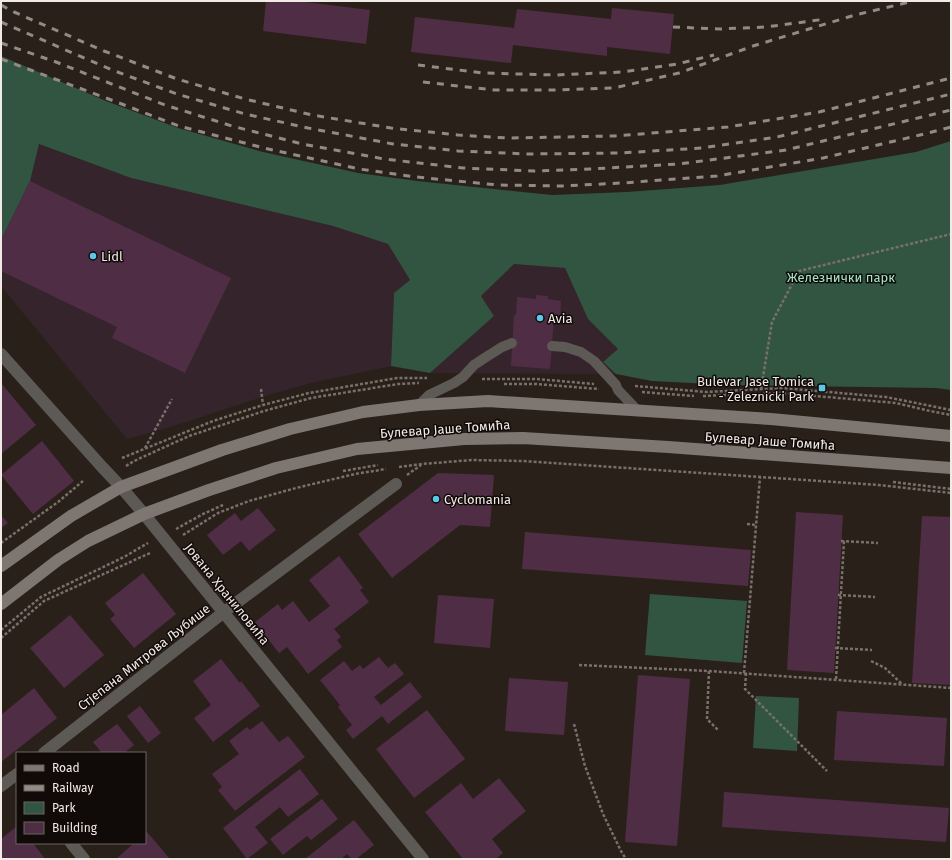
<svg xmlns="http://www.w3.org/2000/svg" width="952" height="860" font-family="'Fira Sans',sans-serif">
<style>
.commercial{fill:#36242c}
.green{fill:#315541}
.building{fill:#4f2d45}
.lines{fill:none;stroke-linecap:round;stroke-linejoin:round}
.path{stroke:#79706b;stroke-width:2.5;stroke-dasharray:3 2;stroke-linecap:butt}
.lane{stroke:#5d5955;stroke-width:10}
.street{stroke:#5d5955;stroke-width:12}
.secondary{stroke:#7e7771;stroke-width:12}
.rail{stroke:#938a85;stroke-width:3;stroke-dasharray:7 7;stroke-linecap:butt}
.poi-dot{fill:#5cc7e7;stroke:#100b09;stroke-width:1.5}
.labels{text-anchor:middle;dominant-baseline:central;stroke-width:3;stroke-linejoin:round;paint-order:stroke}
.poi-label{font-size:13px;fill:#f2eae6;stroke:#100b09;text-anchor:start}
.park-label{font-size:13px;fill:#a1e8c0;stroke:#100b09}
.street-label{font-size:13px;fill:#f2eae6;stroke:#100b09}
</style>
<rect width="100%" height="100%" fill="#2a201a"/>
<!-- commercial -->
<g class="commercial">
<polygon points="1,117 38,144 131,178 333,226 388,244 410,280 394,293 391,366 311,383 265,396 177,425 127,439 1,286"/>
<polygon points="514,264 565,268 588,319 618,349 603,362 616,374 430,373 494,316 481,296"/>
</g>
<!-- green -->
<g class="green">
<polygon points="1,56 106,101 178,128 263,152 358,173 417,181 552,195 627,192 720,185 916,152 951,141 951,390 936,388 730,385 652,381 616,374 603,362 618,349 588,319 565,268 514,264 481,296 494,316 430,373 391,366 394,293 410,280 388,244 333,226 131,178 39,144 30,181 1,240"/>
<polygon points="650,594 747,601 742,663 645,655"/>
<polygon points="756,696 799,698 797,751 753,748"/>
</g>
<!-- building -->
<g class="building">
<polygon points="266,1 297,1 370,10 366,44 263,31"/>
<polygon points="612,8 674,14 670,54 607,47 607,56 513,45 511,63 411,52 415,17 514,28 517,9 611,19"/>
<polygon points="30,181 231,278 185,373 112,338 117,327 1,271 1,240"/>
<polygon points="536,295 548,296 548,299 561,301 560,319 554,318 550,369 511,366 514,315 516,315 517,297 536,299"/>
<polygon points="1,383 36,425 1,454"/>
<polygon points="42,441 74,481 33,514 1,475"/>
<polygon points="438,473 494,475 490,527 460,525 392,578 358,534"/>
<polygon points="258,508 276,530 249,551 241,541 223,555 207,535 235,513 241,521"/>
<polygon points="796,512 843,515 834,673 787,670"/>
<polygon points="1,515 8,523 1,528"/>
<polygon points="922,516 951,517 951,685 912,683"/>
<polygon points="525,532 751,550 748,586 522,569"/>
<polygon points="339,556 363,588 360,590 369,602 334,629 341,637 337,640 342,647 308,674 287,647 279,653 255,622 278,604 282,610 293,601 309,622 330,606 309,580"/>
<polygon points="143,573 176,614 134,648 110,619 115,615 105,603"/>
<polygon points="438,595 494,599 490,648 434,643"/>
<polygon points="70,615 104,655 64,688 30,648"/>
<polygon points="379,657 388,668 395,663 404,674 374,697 381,705 410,682 422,697 388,724 382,716 353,739 346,730 352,725 338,707 340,705 320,680 344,661 352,671 360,665 363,669"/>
<polygon points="221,659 240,683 241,681 260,706 213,742 194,718 211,705 193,681"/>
<polygon points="638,675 690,679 677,846 625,842"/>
<polygon points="509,678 568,682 564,735 505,731"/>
<polygon points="34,688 57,718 1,762 1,715"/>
<polygon points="140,706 161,733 148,743 127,716"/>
<polygon points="427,710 465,759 414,798 376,749"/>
<polygon points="837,711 947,718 944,766 834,760"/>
<polygon points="262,721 279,742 288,736 305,757 235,811 218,790 222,787 212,774 239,754 229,741 247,727 250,730"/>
<polygon points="117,724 134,745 124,753 102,753 93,742"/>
<polygon points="300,769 319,794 288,817 280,807 255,827 268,843 247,859 223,828"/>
<polygon points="499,778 526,811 492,839 503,853 496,859 463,859 425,812 461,783 473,799"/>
<polygon points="724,792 949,808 946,842 722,827"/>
<polygon points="322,799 338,819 311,840 307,836 283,855 270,839"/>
<polygon points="354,820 374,845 356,859 351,859 347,854 341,859 305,859"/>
<polygon points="16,827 17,829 17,843 33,843 45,859 1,859 1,839"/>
<polygon points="147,832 170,859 116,859 134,843 145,843 145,834"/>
</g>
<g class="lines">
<!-- path -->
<g class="path">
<polyline points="482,379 537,379 594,384"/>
<polyline points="504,384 536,384 599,389"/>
<polyline points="635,386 707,392 782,388 886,397 951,410"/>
<polyline points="261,389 263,405"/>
<polyline points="761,389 772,322 799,271 951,234"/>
<polyline points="642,392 694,396"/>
<polyline points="703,396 781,393 896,403 930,411 951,415"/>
<polyline points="145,448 172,399"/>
<polyline points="122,458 213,421 263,405 309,393 397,378 427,378"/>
<polyline points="126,466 134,461 189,436 264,411 311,398 398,384 419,383"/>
<polyline points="399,467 422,464 472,460 523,461 879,485 951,493"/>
<polyline points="343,471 378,465"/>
<polyline points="407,475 421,465"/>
<polyline points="893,482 951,489"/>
<polyline points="747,524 756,525"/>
<polyline points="176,529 203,514 223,505"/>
<polyline points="183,535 218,513 249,501 296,488 355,474 386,469"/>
<polyline points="841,541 878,543"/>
<polyline points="1,543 58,502 83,481"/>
<polyline points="838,595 875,597"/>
<polyline points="1,630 41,597 124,557 148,543"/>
<polyline points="1,638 44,601 150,553"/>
<polyline points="835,648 872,650"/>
<polyline points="871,661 885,668 902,684"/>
<polyline points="579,665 709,671 951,688"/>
<polyline points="709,671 707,719 719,731"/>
<polyline points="744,673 760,477"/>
<polyline points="746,673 745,689 827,771"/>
<polyline points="836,679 844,541"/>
<polyline points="574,724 585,766 603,814 621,851 626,859"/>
</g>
<!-- lane -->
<g class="lane">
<polyline points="552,346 565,347 581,352 594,361 616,385 618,390 637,410"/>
<polyline points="419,405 429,395 454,383 463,377 474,365 483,359 502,347 512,343"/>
</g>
<!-- street -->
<g class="street">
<polyline points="1,354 103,468 121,487 144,514 423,859"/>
<polyline points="44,753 224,612 396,484"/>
<polyline points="1,786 17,774"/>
<polyline points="71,843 84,859"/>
</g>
<!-- secondary -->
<g class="secondary">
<polyline points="1,566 71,516 121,487 222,450 290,429 363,412 419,405 488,401 771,419 951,436"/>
<polyline points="1,604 58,560 88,541 144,514 209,490 276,468 357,449 464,439 523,438 668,447 951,468"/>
</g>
<!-- rail -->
<g class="rail">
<polyline points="1,5 14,12 104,51 177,79 245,99 312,115 391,128 458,135 507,138 615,136 728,127 819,112 951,78"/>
<polyline points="1,22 112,70 177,94 245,114 308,128 393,144 458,151 528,154 620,153 702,148 777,137 951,94"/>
<polyline points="673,27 720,29 766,27 826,19"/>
<polyline points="1,43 56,62 165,105 232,126 302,144 384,159 463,168 534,171 590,169 679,164 786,150 951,110"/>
<polyline points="1,59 106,98 179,126 264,148 359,169 416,177 498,185 562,186 622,183 717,176 823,158 920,135 951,127"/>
<polyline points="418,65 483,73 556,75 623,72 677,64 714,55"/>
<polyline points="423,82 494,90 558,90 614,88 679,73 753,46 855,15 914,1"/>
</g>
</g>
<!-- markers -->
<g class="poi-dot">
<circle cx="93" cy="256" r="4"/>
<circle cx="540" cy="318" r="4"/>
<rect x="818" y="384" width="8" height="8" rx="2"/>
<circle cx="436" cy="499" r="4"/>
</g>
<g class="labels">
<!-- poi labels -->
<g class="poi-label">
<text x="101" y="256">Lidl</text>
<text x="548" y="318">Avia</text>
<text x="814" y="381" text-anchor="end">Bulevar Jase Tomica<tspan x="814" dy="15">- Zeleznicki Park</tspan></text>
<text x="444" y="499">Cyclomania</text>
</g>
<!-- park labels -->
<g class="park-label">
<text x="841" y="277">Железнички парк</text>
</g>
<!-- street labels -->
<g class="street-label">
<text transform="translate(445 429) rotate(-4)">Булевар Јаше Томића</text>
<text transform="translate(770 441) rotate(4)">Булевар Јаше Томића</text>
<text transform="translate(227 594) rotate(51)">Јована Храниловића</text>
<text transform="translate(144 657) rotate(-38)">Стјепана Митрова Љубише</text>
</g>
</g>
<!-- border -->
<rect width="952" height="860" fill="none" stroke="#f2eae6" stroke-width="4"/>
<!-- legend -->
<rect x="16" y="752" width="130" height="92" fill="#100b09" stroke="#6a6461"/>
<rect x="24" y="765" width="20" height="6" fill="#7e7771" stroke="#6a6461"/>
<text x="52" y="772" font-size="12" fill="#f2eae6">Road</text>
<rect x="24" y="785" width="20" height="6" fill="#938a85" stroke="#6a6461"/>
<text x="52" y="792" font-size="12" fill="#f2eae6">Railway</text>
<rect x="24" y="802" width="20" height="12" fill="#315541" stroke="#6a6461"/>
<text x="52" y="812" font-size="12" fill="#f2eae6">Park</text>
<rect x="24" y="822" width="20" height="12" fill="#4f2d45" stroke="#6a6461"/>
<text x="52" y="832" font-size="12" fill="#f2eae6">Building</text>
</svg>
